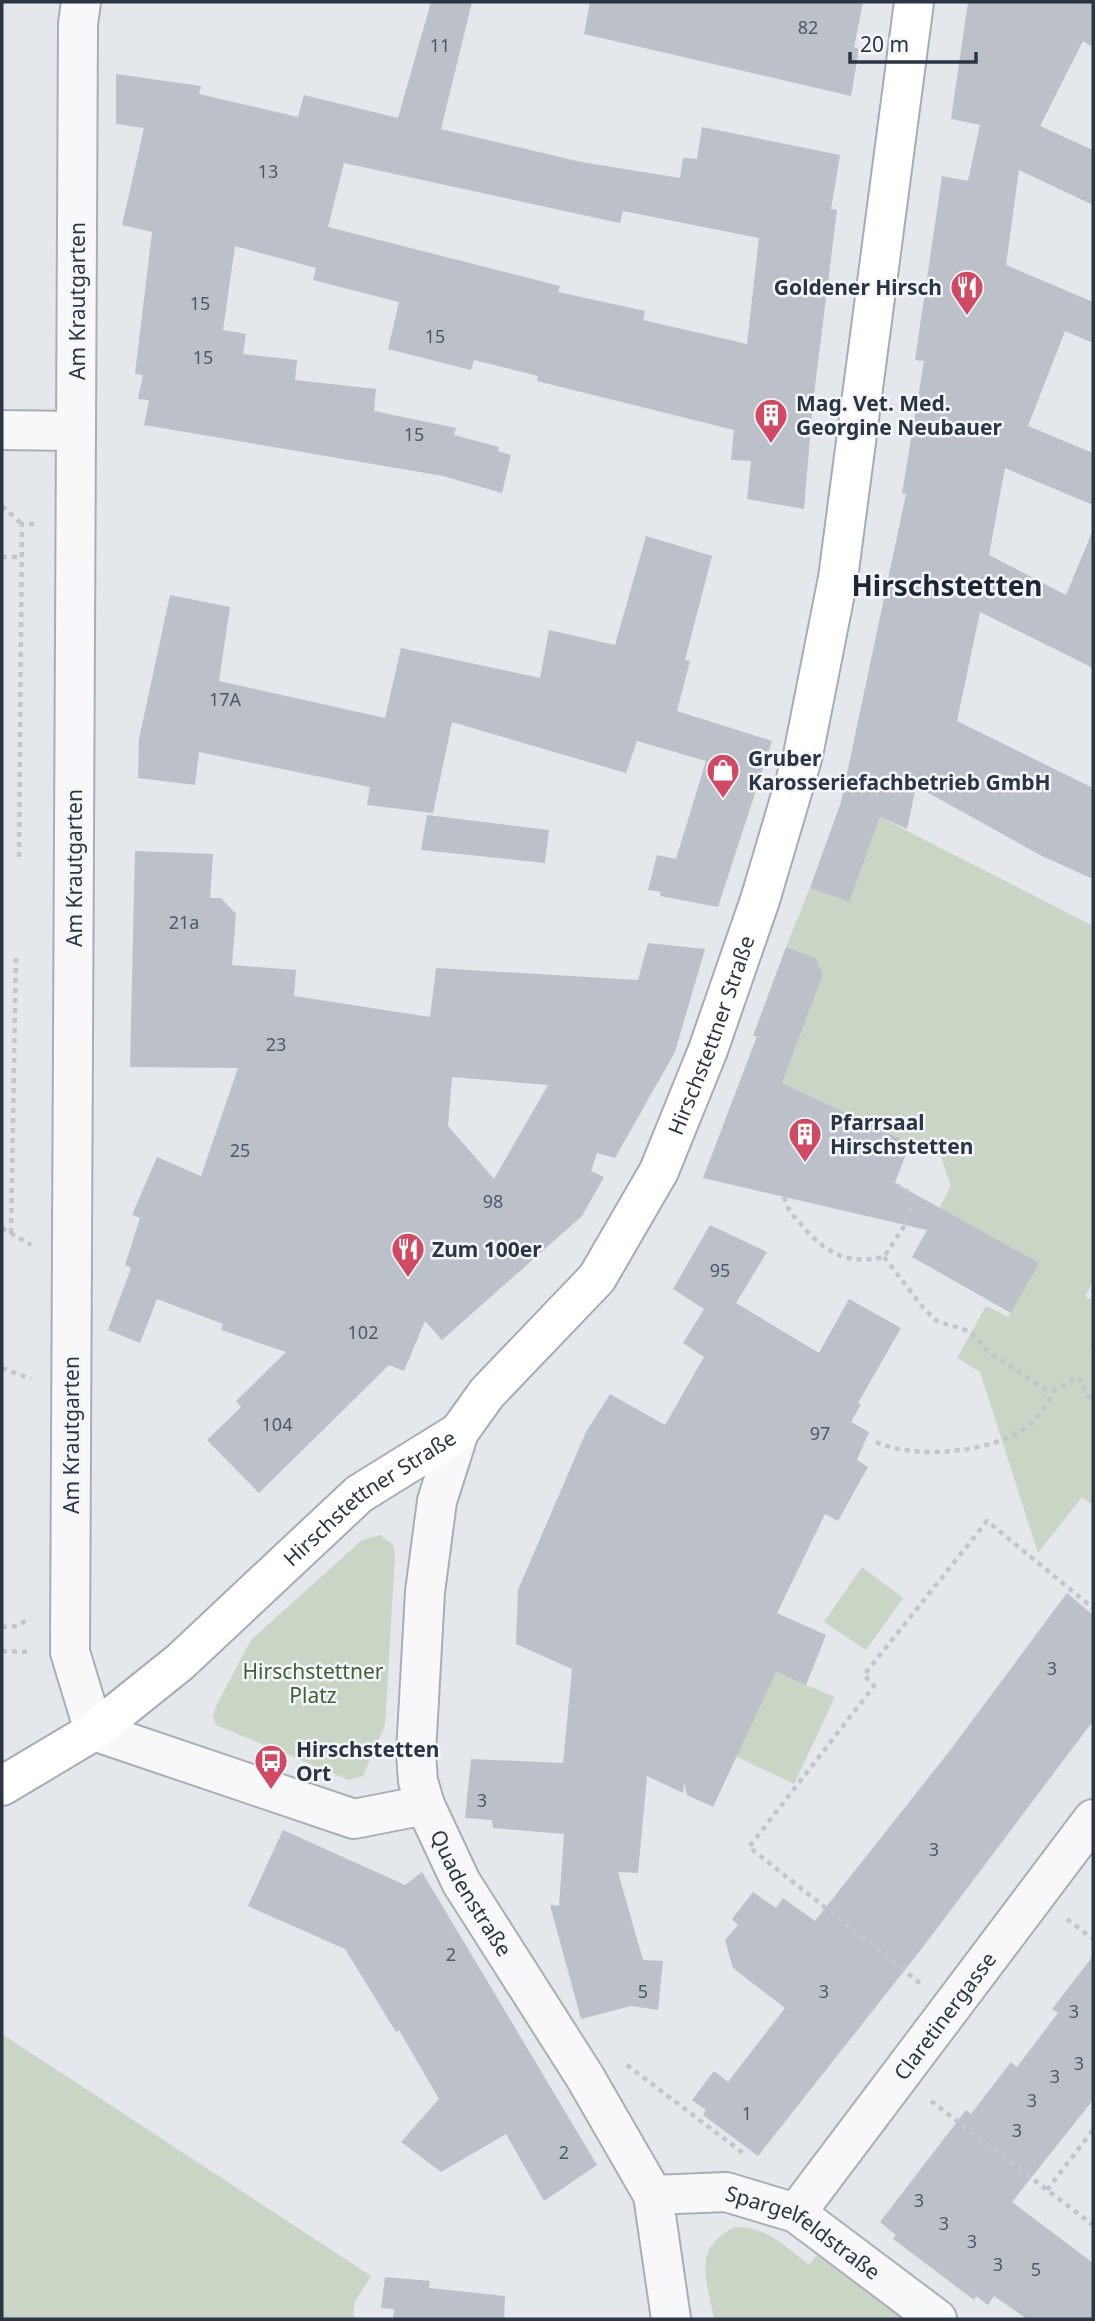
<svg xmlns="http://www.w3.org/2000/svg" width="1095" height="2321" font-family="'Noto Sans',sans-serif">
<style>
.green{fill:#cad5c5}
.building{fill:#bbc0c9;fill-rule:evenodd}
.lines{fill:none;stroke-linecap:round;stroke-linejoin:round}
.minor-casing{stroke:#a9aeb6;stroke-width:42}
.major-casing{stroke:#a3acb7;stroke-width:42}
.path{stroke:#c2c5cb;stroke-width:4.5;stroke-dasharray:5 5;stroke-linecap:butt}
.minor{stroke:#f7f8fa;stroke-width:38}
.major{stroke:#fff;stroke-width:38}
.labels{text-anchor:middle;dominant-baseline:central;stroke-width:5;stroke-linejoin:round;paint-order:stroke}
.number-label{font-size:18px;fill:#4f5865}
.poi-label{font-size:21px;font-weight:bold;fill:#2b3544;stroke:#f4f6f9;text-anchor:start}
.street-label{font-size:21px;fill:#2b3544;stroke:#f4f6f9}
.park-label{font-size:21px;fill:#416038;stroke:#f4f6f9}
.district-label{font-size:28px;font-weight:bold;fill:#1d2635;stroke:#f4f6f9}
</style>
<rect width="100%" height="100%" fill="#e4e7ec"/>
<!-- green -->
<g class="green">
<polygon points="880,817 1093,926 1093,1282 1085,1296 1093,1301 1093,1347 1090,1353 1093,1355 1093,1505 1082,1497 1038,1553 980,1372 957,1358 986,1306 1008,1317 1038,1263 939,1208 951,1186 941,1157 782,1083 823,975 816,958 786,947 810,888 843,900 851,896"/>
<polygon points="380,1535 393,1545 395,1555 385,1725 363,1776 349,1780 216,1725 213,1716 216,1706 251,1640 362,1540"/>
<polygon points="862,1567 903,1598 866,1650 824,1622"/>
<polygon points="775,1672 835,1697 794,1784 735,1756"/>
<polygon points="2,2034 371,2276 355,2301 353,2315 358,2319 2,2319"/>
<path d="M735,2227C766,2226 786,2247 809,2265L817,2255L904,2319H714C707,2279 691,2249 735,2227Z"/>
</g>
<!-- building -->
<g class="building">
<path d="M431,2H472L441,129L581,162L680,178L683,158L697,159L702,127L840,155L831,209L837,210L813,402L804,509L747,499L751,461L731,460L734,430L537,381L538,376L474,360L471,370L388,349L399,302L313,280L316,268L235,246L223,330L246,334L243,354L297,360L295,380L376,389L374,411L456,428L454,435L499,447L498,451L511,455L502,493L443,476L144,425L149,400L138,399L143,375L135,374L152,232L122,225L144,128L116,124V74L201,86L199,94L298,117L304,95L398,118ZM344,163L620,223L623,211L759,238L747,344L643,320L645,311L558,292L560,286L328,227Z"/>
<polygon points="590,2 863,2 854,47 859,49 851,96 584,34"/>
<polygon points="968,2 1093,2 1093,47 1083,41 1040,126 1093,150 1093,205 1019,170 1006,265 1093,302 1093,343 1065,331 1028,426 1093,453 1093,505 1005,468 989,555 1066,595 1093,530 1093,668 980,612 957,721 1093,788 1093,879 1040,855 916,786 907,829 880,817 849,902 810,888 841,802 906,494 902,493 924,361 915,360 942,176 968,181 980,125 951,119"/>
<polygon points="646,536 712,556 685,660 690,661 677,711 772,741 718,907 660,896 661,892 648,890 657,855 676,859 706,761 637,741 626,773 452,722 433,813 367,805 370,787 199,752 195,785 138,778 139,739 170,595 230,607 219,681 385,718 401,648 540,678 549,630 615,645"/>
<polygon points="427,815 549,830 545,863 421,850"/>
<path d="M135,851L213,854L210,898H221L236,914L232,965L296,970L294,996L430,1017L436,968L638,980L648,943L705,949L675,1052L615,1158L597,1153L591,1171L604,1177L582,1216L442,1340L425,1321L404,1371L389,1365L259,1493L207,1440L241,1407L236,1401L286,1352L221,1330L223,1324L157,1299L140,1343L108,1330L131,1268L125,1265L140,1218L132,1215L157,1157L201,1176L238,1068L130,1067ZM452,1077L548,1085L494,1179L448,1126Z"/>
<polygon points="786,947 816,958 823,975 782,1083 910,1143 895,1183 1039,1263 1011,1313 912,1257 927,1230 703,1178 757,1036 753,1036"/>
<polygon points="710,1225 767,1252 736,1303 819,1353 849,1299 901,1328 858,1403 861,1404 851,1422 869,1432 857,1460 868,1467 838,1521 825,1514 777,1613 826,1635 806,1685 776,1672 713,1807 687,1795 684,1783 683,1793 647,1776 638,1873 618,1872 643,1960 663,1961 658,2010 631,2006 581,2019 550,1905 559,1906 564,1834 493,1828 492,1820 465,1818 471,1759 563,1763 572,1669 516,1644 518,1590 586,1432 610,1394 665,1425 704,1357 683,1343 704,1309 673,1289"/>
<polygon points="1067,1593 1093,1615 1093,1721 923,1947 758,2156 703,2115 706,2110 692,2100 714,2071 728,2082 785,2008 733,1968 725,1940 738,1925 732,1919 753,1892 776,1908 783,1898 815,1921 948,1753"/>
<polygon points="283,1830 405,1885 422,1872 597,2165 544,2201 506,2134 441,2172 401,2142 439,2099 399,2030 396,2032 345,1949 248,1906"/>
<polygon points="1093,1956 1093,2100 1012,2202 1093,2263 1093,2319 1027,2319 994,2296 988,2305 976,2296 974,2300 893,2239 896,2235 880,2222 966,2110 971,2114 1011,2062 1017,2067 1058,2013 1052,2009"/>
<polygon points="385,2277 430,2281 429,2288 505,2296 504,2319 393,2319 394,2309 381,2308"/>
</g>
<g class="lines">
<defs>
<g id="minor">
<polyline points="81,2 78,24 70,1652 94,1731 354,1819 425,1805"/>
<polyline points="2,430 76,431"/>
<path id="s1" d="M459,1432L437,1501L425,1592L416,1753L418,1781L425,1805L461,1882L585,2077L653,2195L671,2319"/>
<path id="s2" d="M653,2195L726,2192L796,2213L937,2319"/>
<path id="s3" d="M796,2213L1093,1819"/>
</g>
<g id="major">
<path id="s4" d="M2,1786L94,1731L180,1662L359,1494L459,1432L487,1393L597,1278L659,1171L708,1050L760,900L803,755L838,578L914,2"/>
</g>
</defs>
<!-- minor casing -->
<use href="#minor" class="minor-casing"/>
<!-- major casing -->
<use href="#major" class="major-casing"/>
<!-- path -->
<g class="path">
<polyline points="2,506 22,524"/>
<polyline points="2,557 21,557"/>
<polyline points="19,857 22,524 35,524"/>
<path d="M784,1197C788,1212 795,1217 805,1229C828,1254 848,1265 884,1257L903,1228L913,1201L907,1191L894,1184"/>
<polyline points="2,1228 31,1245"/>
<polyline points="11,1233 16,956"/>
<polyline points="884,1257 925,1310 937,1321 971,1332 986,1350 1032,1381 1045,1389 1055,1390 1078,1377 1093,1404"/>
<polyline points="2,1368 31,1379"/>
<path d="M876,1442C915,1460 995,1453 1029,1425C1040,1416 1048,1401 1055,1390"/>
<polyline points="2,1627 17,1626 30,1618"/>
<polyline points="2,1651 31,1652"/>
<polyline points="1067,1919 1093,1939"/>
<polyline points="920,1983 749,1847 874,1686 864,1675 987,1521 1093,1608"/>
<polyline points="627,2065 743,2153"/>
<polyline points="931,2101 1093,2225"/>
<polyline points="1047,2190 1093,2130"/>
</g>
<!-- minor -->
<use href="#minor" class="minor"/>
<!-- major -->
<use href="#major" class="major"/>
</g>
<!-- icons -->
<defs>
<symbol id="restaurant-pin" viewBox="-11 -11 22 30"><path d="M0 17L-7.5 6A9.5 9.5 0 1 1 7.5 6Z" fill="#cf4a62" stroke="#f4f6f9"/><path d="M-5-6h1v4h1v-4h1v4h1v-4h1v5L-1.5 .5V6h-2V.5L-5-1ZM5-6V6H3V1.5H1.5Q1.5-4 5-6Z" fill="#fff"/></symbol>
<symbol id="building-pin" viewBox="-11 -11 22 30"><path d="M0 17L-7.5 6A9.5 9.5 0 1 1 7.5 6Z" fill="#cf4a62" stroke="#f4f6f9"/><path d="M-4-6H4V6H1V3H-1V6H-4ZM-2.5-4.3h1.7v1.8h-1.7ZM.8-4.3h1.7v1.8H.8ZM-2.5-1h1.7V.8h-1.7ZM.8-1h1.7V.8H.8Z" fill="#fff"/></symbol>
<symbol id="shop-pin" viewBox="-11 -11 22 30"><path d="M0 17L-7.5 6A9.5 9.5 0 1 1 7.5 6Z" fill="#cf4a62" stroke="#f4f6f9"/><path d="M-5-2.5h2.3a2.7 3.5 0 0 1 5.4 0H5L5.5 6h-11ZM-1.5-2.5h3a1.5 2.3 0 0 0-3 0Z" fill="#fff"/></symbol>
<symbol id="bus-pin" viewBox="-11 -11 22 30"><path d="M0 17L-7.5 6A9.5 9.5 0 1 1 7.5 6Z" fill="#cf4a62" stroke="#f4f6f9"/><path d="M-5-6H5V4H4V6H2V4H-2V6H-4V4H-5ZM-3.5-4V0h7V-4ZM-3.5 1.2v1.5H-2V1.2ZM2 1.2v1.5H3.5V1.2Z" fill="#fff"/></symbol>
</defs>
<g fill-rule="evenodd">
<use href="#restaurant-pin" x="948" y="268" width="38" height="52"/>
<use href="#building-pin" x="752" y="396" width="38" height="52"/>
<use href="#shop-pin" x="704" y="751" width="38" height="52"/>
<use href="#building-pin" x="786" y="1115" width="38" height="52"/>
<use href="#restaurant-pin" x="389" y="1230" width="38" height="52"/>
<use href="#bus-pin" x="252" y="1742" width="38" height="52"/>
</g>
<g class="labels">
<!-- number labels -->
<g class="number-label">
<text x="808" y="27">82</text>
<text x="440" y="45">11</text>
<text x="268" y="171">13</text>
<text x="200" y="303">15</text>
<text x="435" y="336">15</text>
<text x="203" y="357">15</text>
<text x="414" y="434">15</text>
<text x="225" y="699">17A</text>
<text x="184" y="922">21a</text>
<text x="276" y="1044">23</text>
<text x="240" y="1150">25</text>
<text x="493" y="1201">98</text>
<text x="720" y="1270">95</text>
<text x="363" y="1332">102</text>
<text x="277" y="1424">104</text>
<text x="820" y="1433">97</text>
<text x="1052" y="1668">3</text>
<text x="482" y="1800">3</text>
<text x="934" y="1849">3</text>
<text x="451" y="1954">2</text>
<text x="643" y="1991">5</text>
<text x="824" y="1991">3</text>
<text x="1074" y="2011">3</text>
<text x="1079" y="2063">3</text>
<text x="1055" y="2076">3</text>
<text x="1032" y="2100">3</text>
<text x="747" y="2113">1</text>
<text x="1017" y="2130">3</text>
<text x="564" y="2152">2</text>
<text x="919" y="2200">3</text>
<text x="944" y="2223">3</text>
<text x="972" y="2241">3</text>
<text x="998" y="2264">3</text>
<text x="1036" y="2269">5</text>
</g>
<!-- poi labels -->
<g class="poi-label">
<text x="942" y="287" text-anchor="end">Goldener Hirsch</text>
<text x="796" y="403">Mag. Vet. Med.<tspan x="796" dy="24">Georgine Neubauer</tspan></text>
<text x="748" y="758">Gruber<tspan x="748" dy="24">Karosseriefachbetrieb GmbH</tspan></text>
<text x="830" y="1122">Pfarrsaal<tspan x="830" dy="24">Hirschstetten</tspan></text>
<text x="432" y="1249">Zum 100er</text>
<text x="296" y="1749">Hirschstetten<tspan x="296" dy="24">Ort</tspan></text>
</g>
<!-- street labels -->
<g class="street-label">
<text transform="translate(77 301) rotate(-90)">Am Krautgarten</text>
<text transform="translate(74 868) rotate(-90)">Am Krautgarten</text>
<text stroke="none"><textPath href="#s4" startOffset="1057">Hirschstettner Straße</textPath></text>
<text transform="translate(71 1435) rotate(-90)">Am Krautgarten</text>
<text stroke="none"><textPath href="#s4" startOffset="469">Hirschstettner Straße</textPath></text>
<text stroke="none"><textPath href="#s1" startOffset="478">Quadenstraße</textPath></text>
<text stroke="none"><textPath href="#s3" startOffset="247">Claretinergasse</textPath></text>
<text stroke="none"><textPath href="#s2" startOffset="161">Spargelfeldstraße</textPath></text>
</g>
<!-- park labels -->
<g class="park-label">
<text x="313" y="1671">Hirschstettner<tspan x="313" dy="24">Platz</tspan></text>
</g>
<!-- district labels -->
<g class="district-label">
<text x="947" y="585">Hirschstetten</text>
</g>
</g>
<!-- border -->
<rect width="1095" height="2321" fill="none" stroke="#2b3544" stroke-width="7"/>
<!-- scale -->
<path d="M850 52v10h126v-10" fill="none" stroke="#2b3544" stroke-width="3.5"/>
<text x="860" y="52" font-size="21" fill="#2b3544" stroke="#f4f6f9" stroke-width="5" paint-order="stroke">20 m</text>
</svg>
